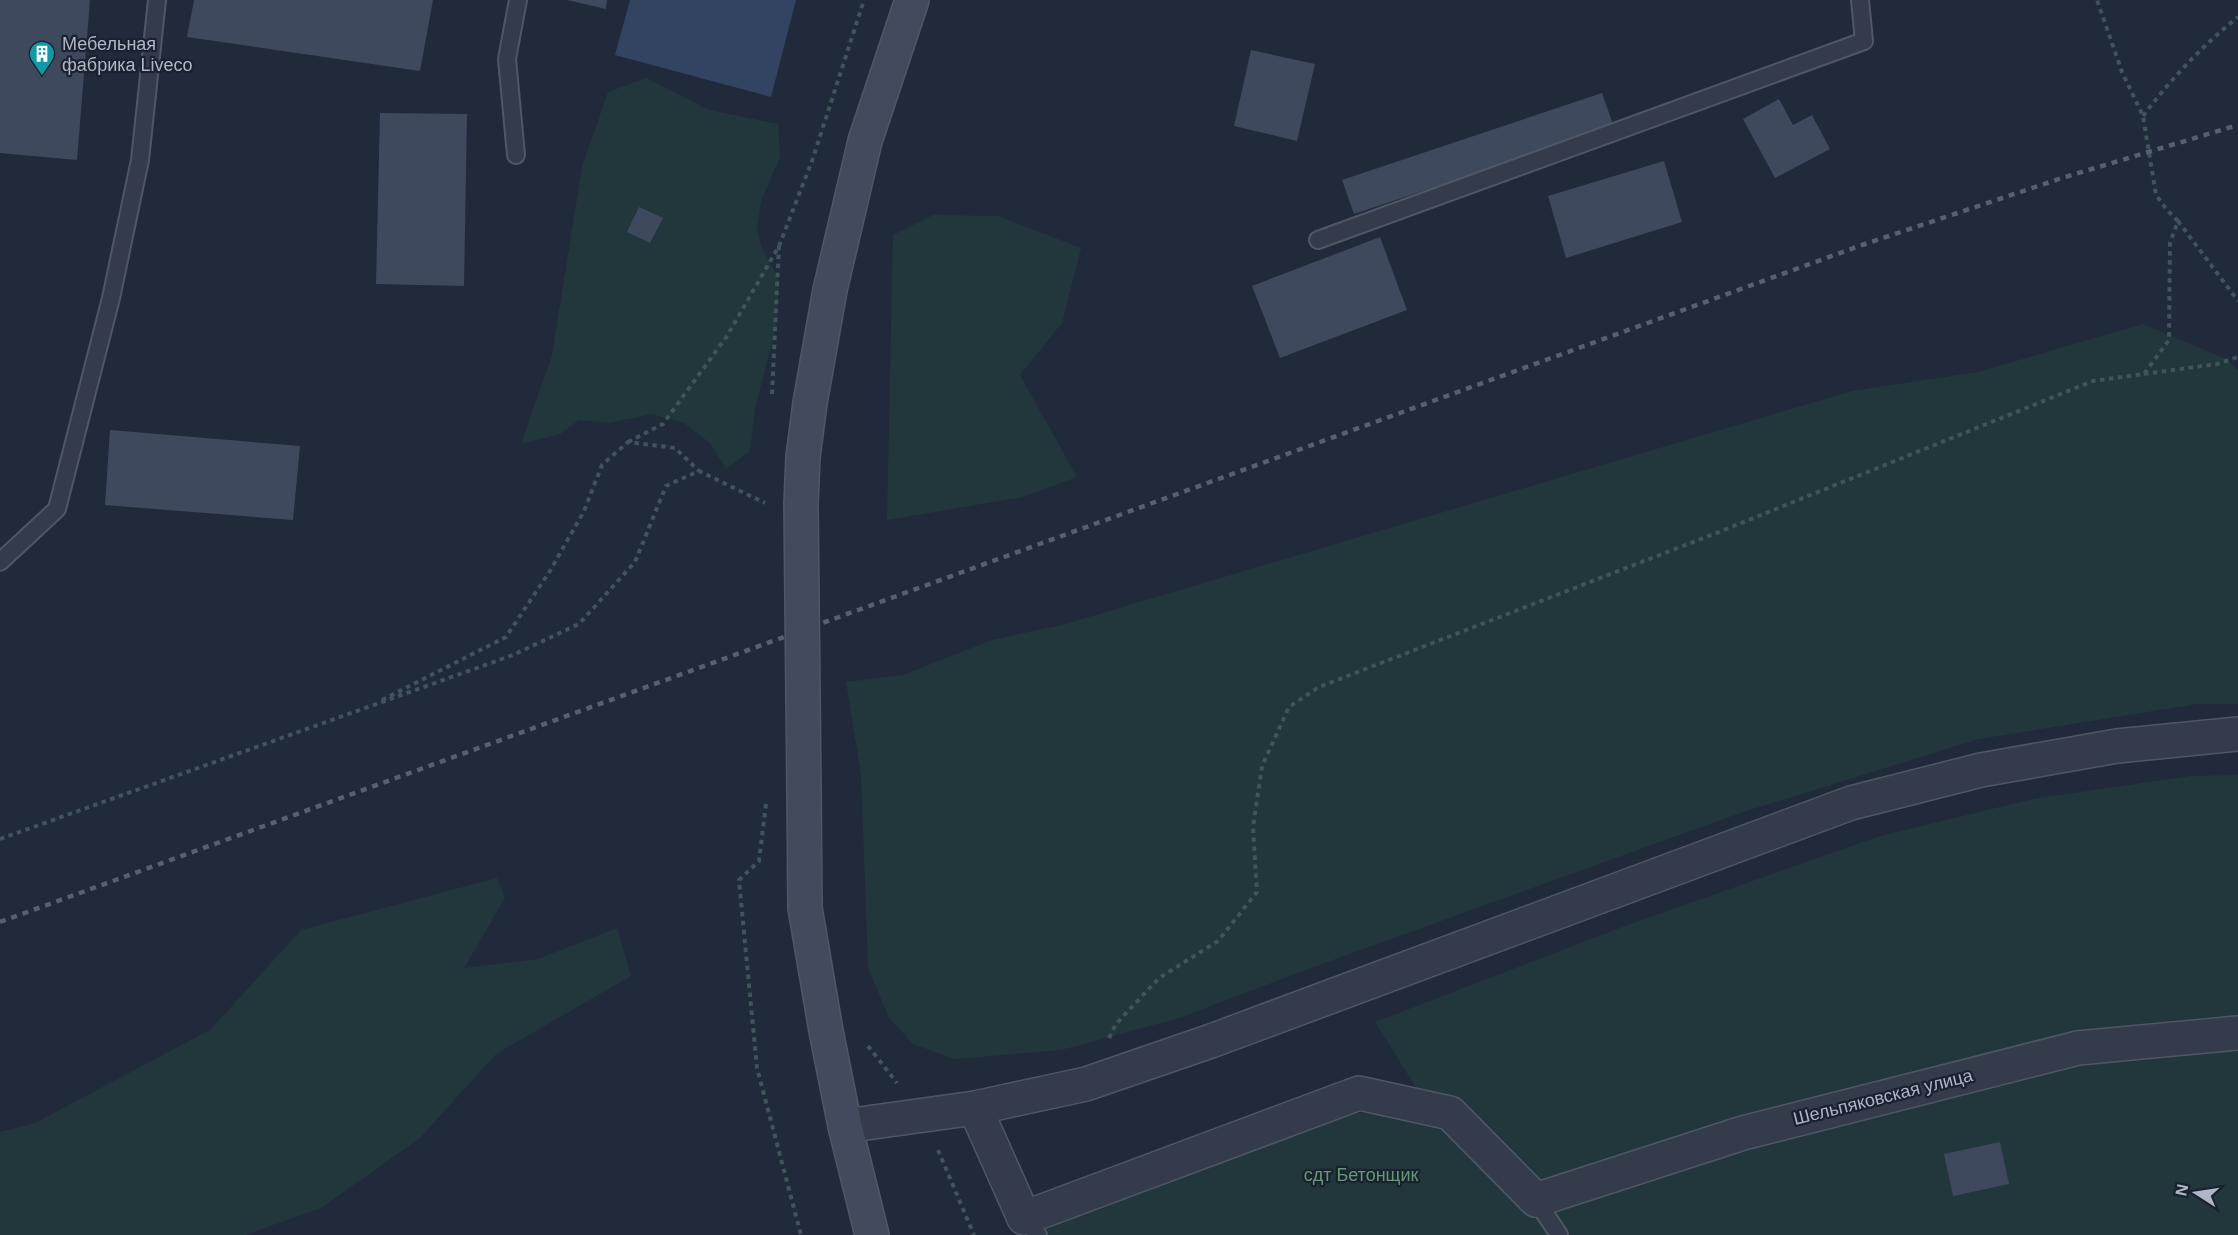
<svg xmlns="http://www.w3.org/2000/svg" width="2238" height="1235" font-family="Arial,sans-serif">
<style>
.green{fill:#22373c}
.water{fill:#334463}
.building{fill:#3f495d}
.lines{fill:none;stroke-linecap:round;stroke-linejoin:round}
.service-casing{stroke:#4f5766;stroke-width:20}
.minor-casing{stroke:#4f5766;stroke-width:36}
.tertiary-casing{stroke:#4f5766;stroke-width:36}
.secondary-casing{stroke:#4f5766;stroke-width:36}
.path{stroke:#405459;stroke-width:4;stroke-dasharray:4.5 4.5;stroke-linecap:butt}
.service{stroke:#343c4b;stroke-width:16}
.minor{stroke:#343c4b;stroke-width:33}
.tertiary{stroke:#343c4b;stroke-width:33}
.secondary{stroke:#424b5e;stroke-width:33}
.rail{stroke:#566072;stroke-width:4.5;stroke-dasharray:6 6;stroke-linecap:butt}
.secondary-bridge-casing{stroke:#4f5766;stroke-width:36;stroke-linecap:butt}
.secondary-bridge{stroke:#424b5e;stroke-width:33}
.labels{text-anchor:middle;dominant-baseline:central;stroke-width:4.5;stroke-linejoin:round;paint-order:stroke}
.poi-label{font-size:18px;fill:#afb7c7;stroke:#1a212f;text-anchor:start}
.street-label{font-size:18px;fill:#afb7c7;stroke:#1a212f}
.park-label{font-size:18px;fill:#659975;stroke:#1a212f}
</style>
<rect width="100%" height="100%" fill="#212a3b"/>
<!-- green -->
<g class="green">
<polygon points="646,78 709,110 778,124 780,157 761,201 757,229 761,246 779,280 776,328 755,408 750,451 726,469 710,443 684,423 652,414 609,423 579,420 560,434 521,444 552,355 582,167 608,92"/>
<polygon points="933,215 998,216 1081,248 1062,323 1020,375 1077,477 1023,497 887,520 893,235"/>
<polygon points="2143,324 2226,359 2238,370 2238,704 2197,704 1979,739 1743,812 1311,968 1179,1018 1061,1050 955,1059 913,1044 889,1018 868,967 861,774 846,682 903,675 992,640 1062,625 1852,391 1978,372"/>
<polygon points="2238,775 2238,1235 1022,1235 1325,1112 1433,1115 1375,1022 1625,926 1880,836 2033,799 2190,776"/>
<polygon points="497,878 505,898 464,968 538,959 617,928 631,976 496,1054 420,1138 321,1208 245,1235 0,1235 0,1132 35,1123 210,1030 301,930"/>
</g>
<!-- water -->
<polygon class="water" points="630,0 796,0 771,97 615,55"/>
<!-- building -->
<g class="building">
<polygon points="0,0 90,0 77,160 0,153"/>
<polygon points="194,0 433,0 420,71 187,37"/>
<polygon points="567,0 607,0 606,9"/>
<polygon points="1251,50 1315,64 1297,141 1234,126"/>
<polygon points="1602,93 1614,127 1354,214 1342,180"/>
<polygon points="1779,99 1793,125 1812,115 1830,149 1775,178 1743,119"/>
<polygon points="380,113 467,114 464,286 376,284"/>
<polygon points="1664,161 1682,222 1566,258 1548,196"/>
<polygon points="639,207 663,218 650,243 627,232"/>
<polygon points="1380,237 1407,310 1280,358 1252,286"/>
<polygon points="110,430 300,446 293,520 105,505"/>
<polygon points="2000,1142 2009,1184 1953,1196 1944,1154"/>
</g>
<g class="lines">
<defs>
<g id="service">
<polyline points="516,155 507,59 518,0"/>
<polyline points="1318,240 1864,41 1860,0"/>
<polyline points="0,562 57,509 111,298 140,160 157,0"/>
<polyline points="1536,1200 1559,1235"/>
<polyline points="1024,1218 1038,1235"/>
</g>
<polyline id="minor" points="975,1108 1024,1218 1359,1093 1450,1113 1536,1200 1743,1133 2078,1048 2238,1033"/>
<polyline id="tertiary" points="845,1126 975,1108 1086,1084 1211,1041 1851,803 1981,770 2117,746 2238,734"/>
<g id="secondary">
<polyline points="801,504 803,457 810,403 830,290 865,141 912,0"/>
<polyline points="804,791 805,908 826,1031 845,1126 872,1235"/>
</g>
</defs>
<!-- service casing -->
<use href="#service" class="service-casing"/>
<!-- minor casing -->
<use href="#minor" class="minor-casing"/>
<!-- tertiary casing -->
<use href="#tertiary" class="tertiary-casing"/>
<!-- secondary casing -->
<use href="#secondary" class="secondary-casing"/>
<!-- path -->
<g class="path">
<path d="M2143,116C2171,79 2202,46 2238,17"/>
<polyline points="2178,221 2238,301"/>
<polyline points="2144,374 2217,364 2238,357"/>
<polyline points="772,394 779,246"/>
<polyline points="628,442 663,424 727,336 779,246 812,161 864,0"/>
<polyline points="382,700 506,637 550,571 584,511 602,465 628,442 675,448 699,471"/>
<polyline points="766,804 759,861 739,880 757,1068 801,1235"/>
<polyline points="0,839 513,655 579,624 635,562 666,486 699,471 765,503"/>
<polyline points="1109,1038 1116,1024 1159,978 1218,941 1257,892 1253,827 1262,766 1289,707 1319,687 1714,534 2093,381 2144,374 2169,340 2170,243 2178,221 2167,210 2156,195 2143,116 2122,72 2097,0"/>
<polyline points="868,1046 897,1083"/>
<polyline points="938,1150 974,1235"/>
</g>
<!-- service -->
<use href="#service" class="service"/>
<!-- minor -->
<use href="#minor" class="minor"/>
<!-- tertiary -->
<use href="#tertiary" class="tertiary"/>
<!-- secondary -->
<use href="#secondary" class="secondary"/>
<!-- rail -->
<polyline class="rail" points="0,922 1862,245 2062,178 2238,125"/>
<defs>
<polyline id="secondary-bridge" points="801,504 804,791"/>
</defs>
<!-- secondary-bridge casing -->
<use href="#secondary-bridge" class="secondary-bridge-casing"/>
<!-- secondary-bridge -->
<use href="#secondary-bridge" class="secondary-bridge"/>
</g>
<!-- icons -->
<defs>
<symbol id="building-pin" viewBox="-11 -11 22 30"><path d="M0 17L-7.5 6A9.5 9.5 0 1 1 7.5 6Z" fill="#0f9aa8" stroke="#1a212f"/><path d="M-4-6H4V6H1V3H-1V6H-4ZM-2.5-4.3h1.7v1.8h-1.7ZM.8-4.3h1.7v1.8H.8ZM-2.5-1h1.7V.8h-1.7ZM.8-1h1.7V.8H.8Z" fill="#fff"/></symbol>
</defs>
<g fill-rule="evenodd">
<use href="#building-pin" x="27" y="39" width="30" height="40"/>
</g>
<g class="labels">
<!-- poi labels -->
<g class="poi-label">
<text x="62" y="44">Мебельная<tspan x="62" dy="21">фабрика Liveco</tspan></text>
</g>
<!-- street labels -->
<g class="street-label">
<text transform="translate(1883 1097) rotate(-14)">Шельпяковская улица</text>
</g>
<!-- park labels -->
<g class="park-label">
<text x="1361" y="1175">сдт Бетонщик</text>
</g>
</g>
<!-- north arrow -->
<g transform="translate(2196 1193) rotate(282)" stroke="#1a212f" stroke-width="4.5" paint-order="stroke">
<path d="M0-4.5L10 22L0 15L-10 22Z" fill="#afb7c7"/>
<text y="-9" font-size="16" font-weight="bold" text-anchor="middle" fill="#afb7c7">N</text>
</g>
</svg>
